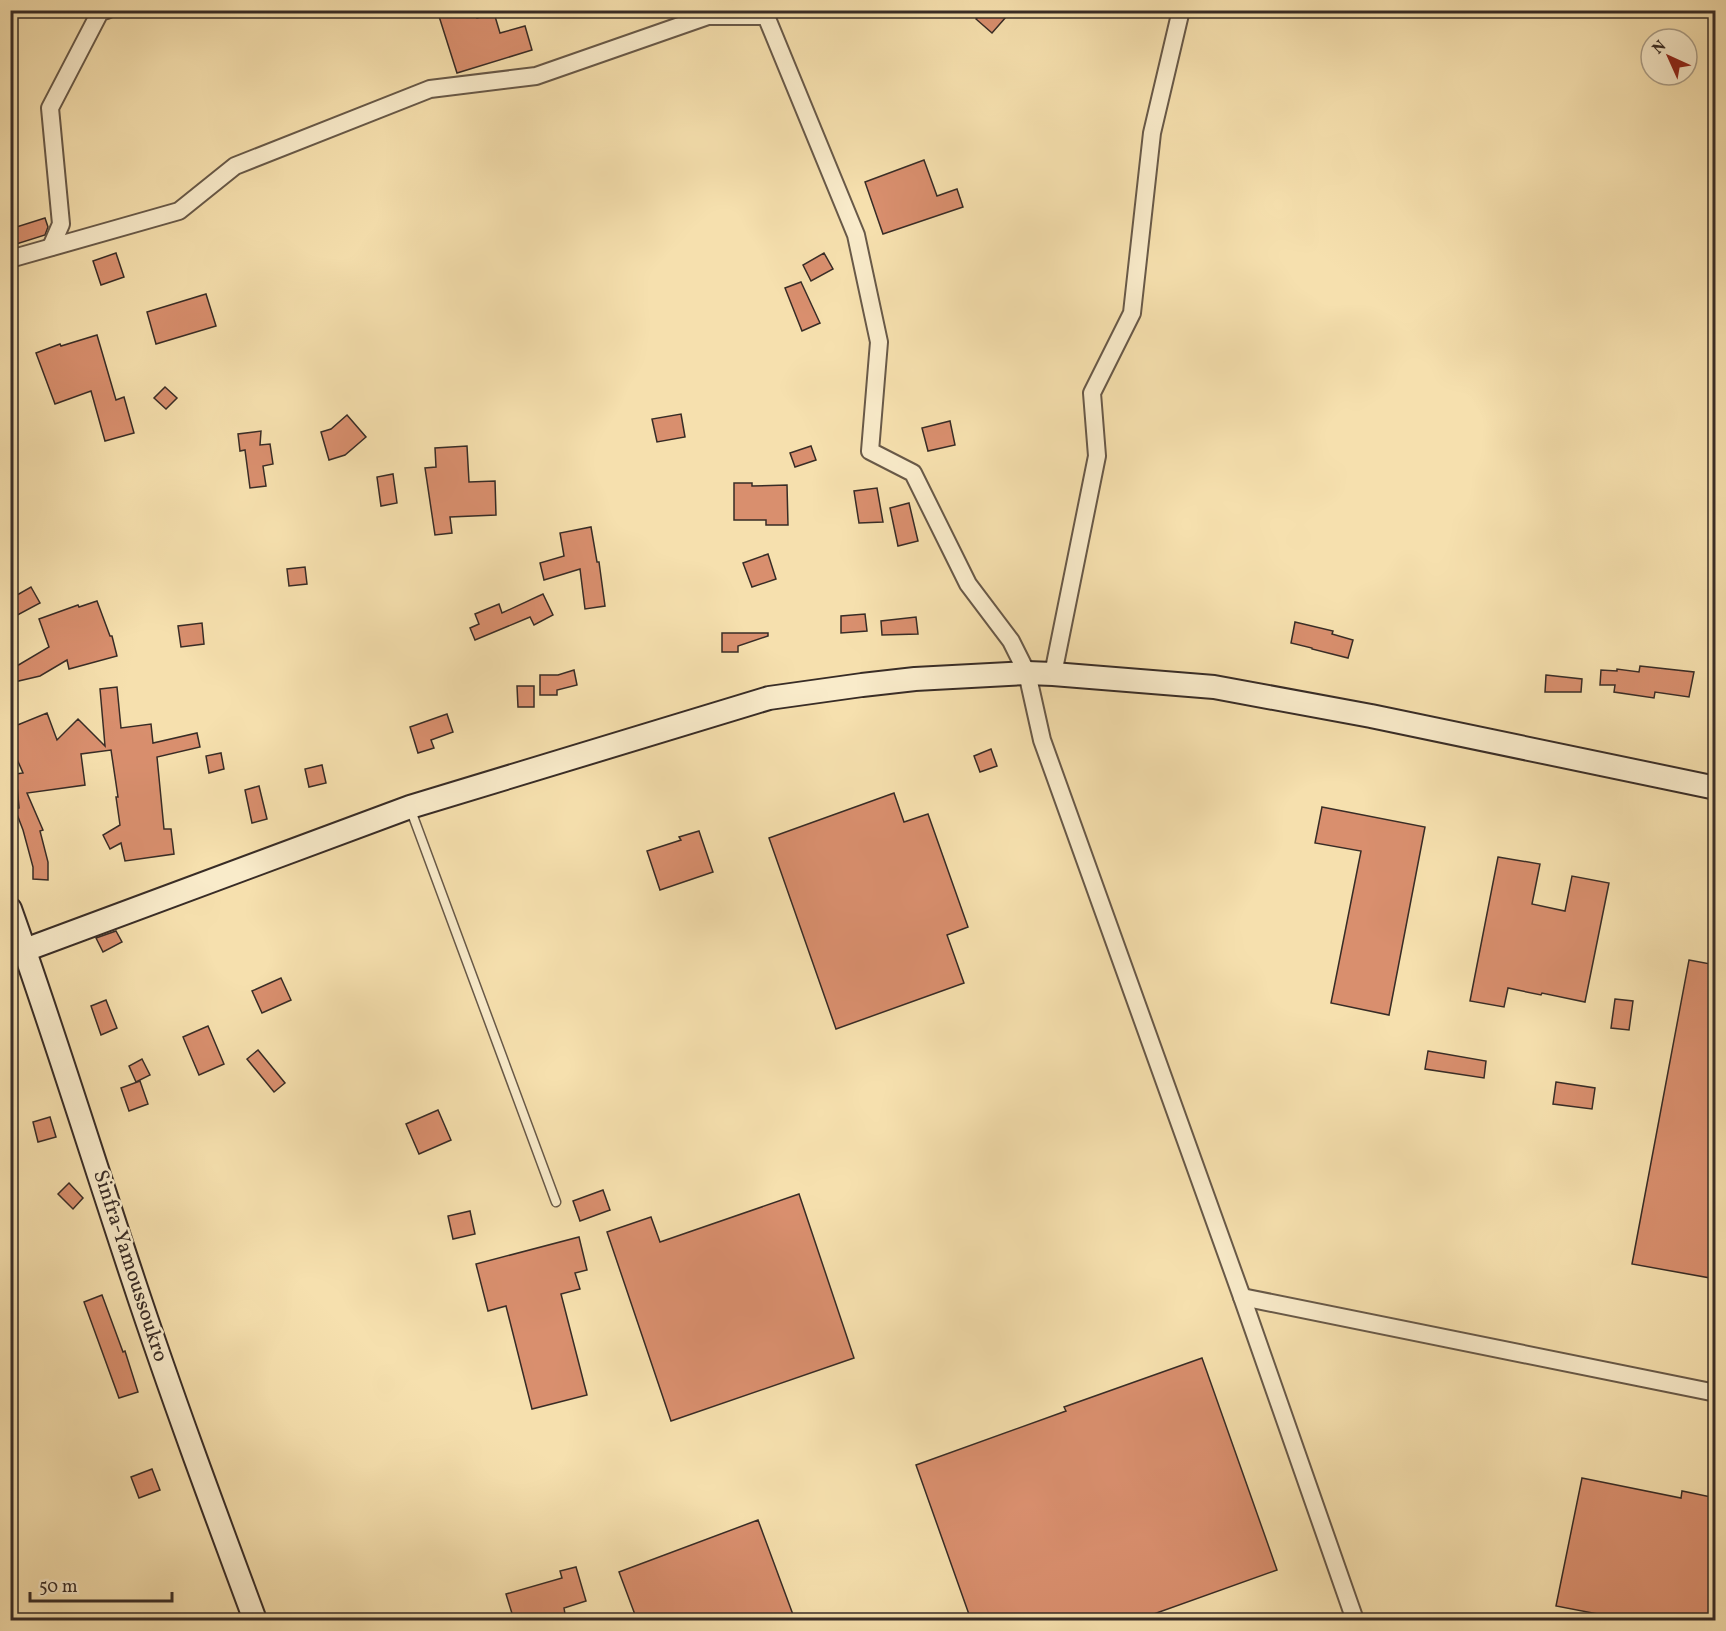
<svg xmlns="http://www.w3.org/2000/svg" width="1726" height="1631" font-family="Vollkorn,serif">
<style>
.building{fill:#d98f6e;stroke:#382c26;stroke-width:1.5}
.lines{fill:none;stroke-linecap:round;stroke-linejoin:round}
.lane-casing{stroke:#685948;stroke-width:11}
.street-casing{stroke:#685948;stroke-width:20}
.secondary-casing{stroke:#382c26;stroke-width:26}
.lane{stroke:#f9ebca;stroke-width:8}
.street{stroke:#f9ebca;stroke-width:16}
.secondary{stroke:#f9ebca;stroke-width:22}
.labels{text-anchor:middle;dominant-baseline:central;stroke-width:5;stroke-linejoin:round;paint-order:stroke}
.street-label{font-size:21px;fill:#382c26;stroke:#f9ebca}
</style>
<rect width="100%" height="100%" fill="#f6e0ae"/>
<filter id="stains"><feTurbulence type="fractalNoise" baseFrequency=".00333" numOctaves="4"/><feColorMatrix values="0 0 0 0 .2 0 0 0 0 .09 0 0 0 0 .02 0 0 0 .5 -.17"/></filter>
<radialGradient id="worn" r=".72"><stop offset=".6" stop-color="#630" stop-opacity="0"/><stop offset="1" stop-color="#630" stop-opacity=".3"/></radialGradient>
<!-- building -->
<g class="building">
<polygon points="437,10 475,10 477,18 494,13 500,33 525,26 532,50 457,73"/>
<polygon points="984,10 999,10 1006,17 992,33 976,19"/>
<polygon points="924,160 937,196 957,189 963,207 883,234 865,182"/>
<polygon points="45,218 48,227 45,235 10,246 10,229"/>
<polygon points="116,253 124,277 101,285 93,261"/>
<polygon points="824,253 833,269 811,281 803,265"/>
<polygon points="801,282 820,323 802,331 785,288"/>
<polygon points="206,294 216,326 156,344 147,312"/>
<polygon points="97,335 116,400 124,397 134,433 105,441 91,391 55,404 36,353 60,344 61,346"/>
<polygon points="165,387 177,398 166,409 154,398"/>
<polygon points="681,414 685,437 657,442 652,419"/>
<polygon points="347,415 366,437 345,455 329,460 321,432 331,429"/>
<polygon points="950,421 955,445 928,451 922,428"/>
<polygon points="261,431 260,445 270,444 273,464 263,466 266,486 250,488 245,450 240,451 238,434"/>
<polygon points="467,446 469,482 495,481 496,515 450,517 452,533 435,535 425,468 436,467 435,448"/>
<polygon points="811,446 816,460 795,467 790,453"/>
<polygon points="393,474 397,503 381,506 377,477"/>
<polygon points="734,483 752,483 752,486 787,485 788,525 766,525 766,520 734,520"/>
<polygon points="877,488 883,522 859,523 854,491"/>
<polygon points="909,503 918,541 898,546 890,508"/>
<polygon points="591,527 597,562 599,562 605,606 585,609 580,569 544,580 540,563 564,556 560,533"/>
<polygon points="768,554 776,579 752,587 743,563"/>
<polygon points="305,567 307,584 289,586 287,569"/>
<polygon points="31,587 40,603 10,619 10,599"/>
<polygon points="543,594 553,615 534,625 530,617 475,640 470,628 479,624 475,614 499,604 502,613"/>
<polygon points="97,601 110,636 112,636 117,656 69,669 67,660 40,676 10,683 10,670 49,647 39,619 78,605 79,607"/>
<polygon points="865,614 867,631 841,633 841,616"/>
<polygon points="916,617 918,634 882,635 881,621"/>
<polygon points="1295,622 1333,631 1332,634 1353,640 1348,658 1312,649 1312,648 1291,643"/>
<polygon points="202,623 204,644 181,647 178,626"/>
<polygon points="722,633 768,633 768,636 738,646 738,652 722,652"/>
<polygon points="1640,666 1694,672 1689,697 1655,692 1654,698 1614,692 1615,685 1600,685 1601,670 1617,671 1617,669 1639,672"/>
<polygon points="574,670 577,685 557,690 557,695 540,695 540,675 558,675"/>
<polygon points="1546,675 1582,679 1581,692 1545,692"/>
<polygon points="517,686 534,686 534,707 518,707"/>
<polygon points="117,687 121,728 151,724 153,743 197,733 200,747 157,757 164,829 171,829 174,854 125,861 121,843 110,849 103,835 120,825 116,797 118,797 111,750 81,754 85,785 27,793 43,830 40,831 48,862 48,880 33,879 33,867 23,830 15,809 19,808 16,774 23,773 10,743 10,728 47,713 57,740 78,719 105,746 100,689"/>
<polygon points="447,714 453,732 431,740 434,748 418,753 410,727"/>
<polygon points="991,749 997,766 980,772 974,756"/>
<polygon points="221,753 224,769 209,773 206,756"/>
<polygon points="322,765 326,783 309,787 305,769"/>
<polygon points="259,786 267,819 252,823 245,790"/>
<polygon points="894,793 904,822 928,814 968,927 947,935 964,983 836,1029 769,838"/>
<polygon points="1322,807 1425,827 1389,1015 1331,1003 1361,851 1315,843"/>
<polygon points="699,831 713,872 660,890 647,851 681,840 679,837"/>
<polygon points="1498,857 1540,864 1532,904 1565,911 1572,876 1609,883 1585,1002 1542,993 1541,995 1508,988 1504,1007 1470,1001"/>
<polygon points="116,931 122,942 103,952 96,938"/>
<polygon points="1689,960 1716,965 1716,1279 1632,1264"/>
<polygon points="281,978 291,1000 262,1013 252,991"/>
<polygon points="1615,999 1633,1001 1629,1030 1611,1028"/>
<polygon points="106,1000 117,1028 101,1035 91,1006"/>
<polygon points="208,1026 224,1064 199,1075 183,1037"/>
<polygon points="258,1050 285,1083 274,1092 247,1059"/>
<polygon points="1428,1051 1486,1061 1484,1078 1425,1069"/>
<polygon points="142,1059 150,1075 136,1082 129,1066"/>
<polygon points="140,1081 148,1104 129,1111 121,1088"/>
<polygon points="1556,1082 1595,1088 1592,1109 1553,1104"/>
<polygon points="438,1110 451,1140 419,1154 406,1124"/>
<polygon points="50,1117 56,1137 38,1142 33,1122"/>
<polygon points="69,1183 83,1198 73,1209 58,1194"/>
<polygon points="603,1190 610,1210 580,1221 573,1201"/>
<polygon points="799,1194 854,1358 671,1421 607,1232 651,1217 660,1242"/>
<polygon points="470,1211 475,1234 453,1239 448,1216"/>
<polygon points="579,1237 587,1270 575,1273 580,1289 561,1294 587,1395 532,1409 506,1306 488,1311 476,1264"/>
<polygon points="102,1295 123,1352 125,1351 138,1392 119,1398 84,1302"/>
<polygon points="1202,1358 1277,1570 1137,1620 971,1620 916,1465 1066,1411 1064,1407"/>
<polygon points="152,1469 160,1490 139,1498 131,1477"/>
<polygon points="1582,1478 1681,1498 1682,1491 1716,1498 1716,1620 1629,1620 1556,1606"/>
<polygon points="758,1520 795,1620 637,1620 619,1572"/>
<polygon points="576,1567 586,1601 564,1608 565,1614 542,1620 514,1620 506,1594 562,1578 560,1571"/>
</g>
<g class="lines">
<defs>
<polyline id="lane" points="410,808 556,1202"/>
<g id="street">
<polyline points="51,247 61,224 50,108 100,12 107,10"/>
<polyline points="10,259 179,211 235,166 430,89 536,76 708,16 766,16 856,235 879,342 870,451 913,473 968,584 1011,641 1027,673 1042,740 1242,1297 1355,1620"/>
<polyline points="1053,674 1097,456 1092,393 1132,313 1152,133 1181,10"/>
<polyline points="1242,1297 1716,1393"/>
</g>
<g id="secondary">
<path d="M10,909C54,1032 92,1156 133,1279C171,1394 213,1507 255,1620"/>
<polyline points="25,950 410,807 769,698 862,685 915,679 1027,673 1053,674 1214,687 1371,716 1716,788"/>
</g>
</defs>
<!-- lane casing -->
<use href="#lane" class="lane-casing"/>
<!-- street casing -->
<use href="#street" class="street-casing"/>
<!-- secondary casing -->
<use href="#secondary" class="secondary-casing"/>
<!-- lane -->
<use href="#lane" class="lane"/>
<!-- street -->
<use href="#street" class="street"/>
<!-- secondary -->
<use href="#secondary" class="secondary"/>
</g>
<g class="labels">
<!-- street labels -->
<g class="street-label">
<text transform="translate(130 1266) rotate(72)">Sinfra-Yamoussoukro</text>
</g>
</g>
<!-- margin -->
<rect width="1726" height="1631" fill="none" stroke="#f6e0ae" stroke-width="36"/>
<rect x="12" y="12" width="1702" height="1607" fill="none" stroke="#382c26" stroke-width="3"/>
<rect x="18" y="18" width="1690" height="1595" fill="none" stroke="#382c26" stroke-width="1.5"/>
<!-- north arrow -->
<g transform="translate(1669 57) rotate(315)"><circle r="28" fill="#f9ebca" stroke="#ac9f88" stroke-width="1.5"/>
<path d="M0-4.5L10 22L0 15L-10 22Z" fill="#8f2418"/>
<text y="-9" font-size="16" font-weight="bold" text-anchor="middle" fill="#382c26">N</text>
</g>
<!-- scale -->
<path d="M30 1592v9h142v-9" fill="none" stroke="#382c26" stroke-width="3"/>
<text x="39" y="1592" font-size="18" fill="#382c26" stroke="#f9ebca" stroke-width="4.5" paint-order="stroke">50 m</text>
<rect width="100%" height="100%" filter="url(#stains)"/>
<rect width="100%" height="100%" fill="url(#worn)"/>
</svg>
